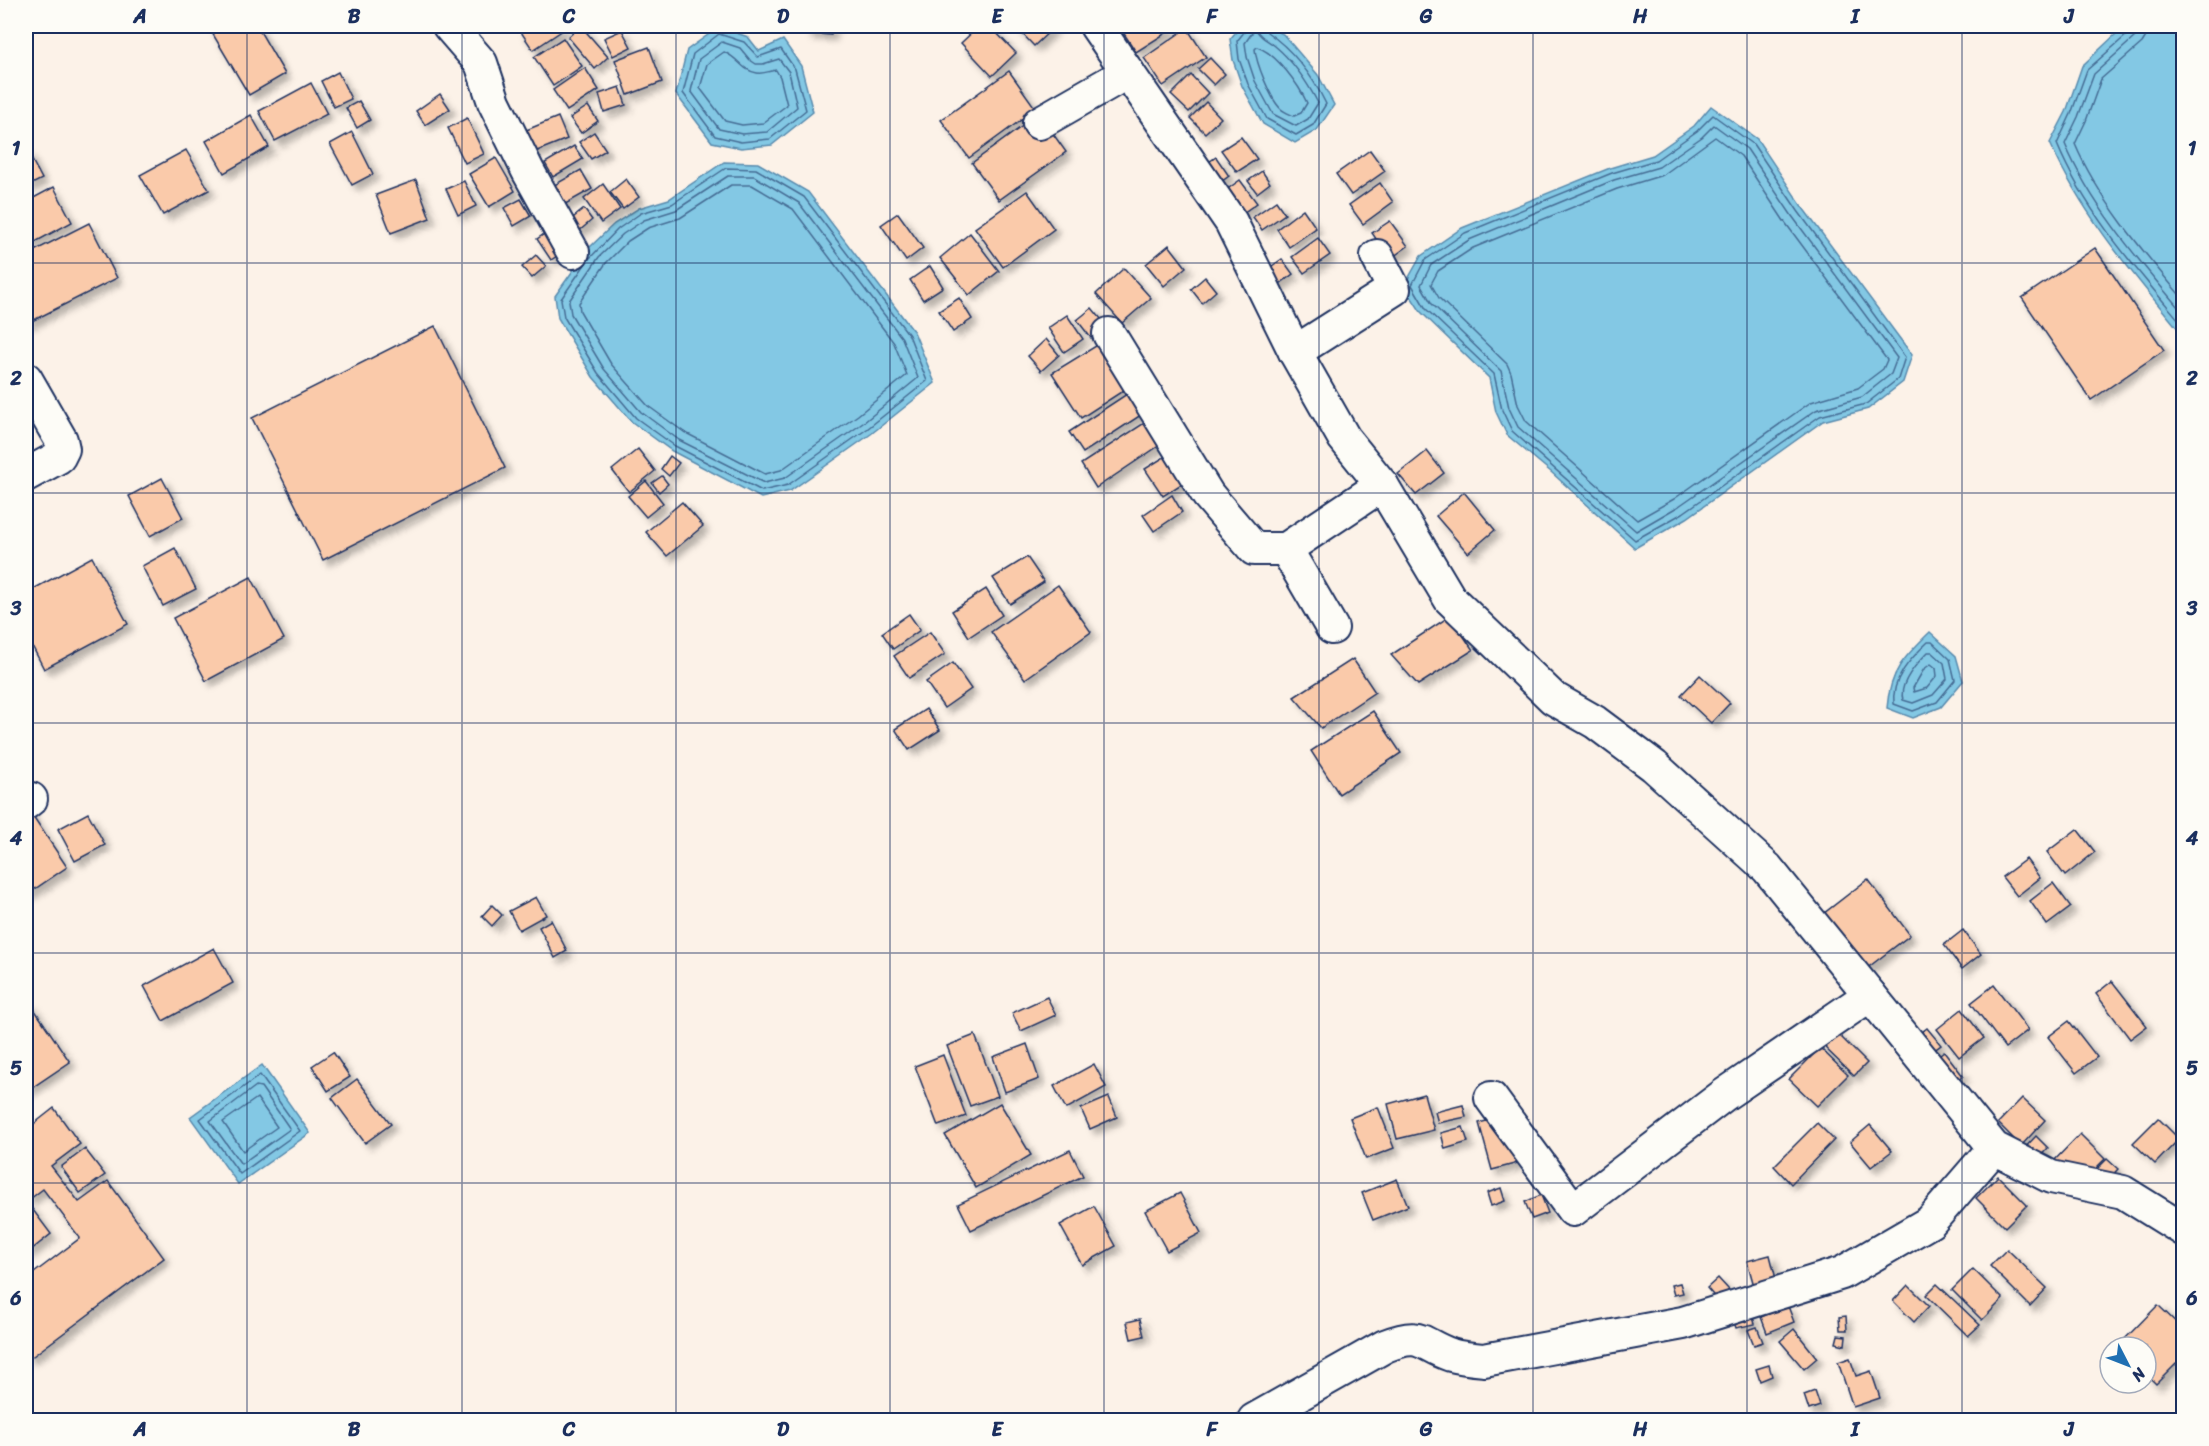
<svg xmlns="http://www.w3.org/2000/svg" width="2209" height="1446" font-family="Sriracha,sans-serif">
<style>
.water{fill:#83c8e4;stroke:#598bae;stroke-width:1.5}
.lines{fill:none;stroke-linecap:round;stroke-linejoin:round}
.shore{stroke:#456c94;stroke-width:1.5}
.building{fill:#facaaa;stroke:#1b2f5e;stroke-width:1.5;filter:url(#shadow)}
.minor-casing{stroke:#1b2f5e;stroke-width:36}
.minor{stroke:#fdfcf7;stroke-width:32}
.grid{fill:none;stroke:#1b2f5e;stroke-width:1.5;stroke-opacity:0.55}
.neatline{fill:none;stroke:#1b2f5e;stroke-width:2}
.grid-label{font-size:20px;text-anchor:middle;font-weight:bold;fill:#1b2f5e}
</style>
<defs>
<filter id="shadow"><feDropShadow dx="5.5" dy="5.5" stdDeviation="3" flood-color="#0004"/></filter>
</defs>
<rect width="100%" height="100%" fill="#fcf2e8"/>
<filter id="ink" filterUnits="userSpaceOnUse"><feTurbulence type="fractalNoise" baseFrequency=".0167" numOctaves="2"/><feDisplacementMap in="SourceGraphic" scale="12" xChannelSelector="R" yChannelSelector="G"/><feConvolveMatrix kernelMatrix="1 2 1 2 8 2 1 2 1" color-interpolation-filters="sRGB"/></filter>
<g filter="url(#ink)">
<!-- water -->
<g class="water">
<polygon points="1241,26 1266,26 1283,34 1318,75 1334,105 1317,130 1295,143 1263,124 1242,86 1233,60 1230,39"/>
<path d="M2129,26H2177L2183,32V335C2134,275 2082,215 2050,143L2066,112L2082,66L2117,33Z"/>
<polygon points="719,27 748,37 759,51 783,40 801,66 813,112 772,145 741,148 712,142 676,94 687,50"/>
<polygon points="1711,106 1757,139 1803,208 1912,355 1903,382 1868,409 1823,421 1687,518 1635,548 1551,472 1507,435 1496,412 1489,378 1421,312 1404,286 1421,256 1462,228 1610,168 1653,155 1694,126"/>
<polygon points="724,162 758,163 808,192 914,332 935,383 871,434 790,491 761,498 672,451 632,422 593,377 558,318 555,296 589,248 614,224 639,208 669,199"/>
<path d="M1930,632L1956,656L1963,681L1941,707L1913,718L1887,708C1890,671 1904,657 1930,632Z"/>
<polygon points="262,1065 310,1133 238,1184 190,1117"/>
</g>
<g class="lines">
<!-- shore -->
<g class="shore">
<path d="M1246,26L1245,31L1237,41L1239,59L1248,84L1267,119L1296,135L1313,125L1326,104C1312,75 1293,50 1267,32L1265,26"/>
<path d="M2131,26L2129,33L2087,70L2071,114L2057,144C2085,212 2137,270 2184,326"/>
<path d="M2139,26L2135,37L2094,74L2078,117L2065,144C2091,206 2141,263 2184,314"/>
<path d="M2148,26L2147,35L2142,43L2101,79L2086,121L2075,144C2098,199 2146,255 2184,300"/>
<path d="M1254,30L1257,31C1262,39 1268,40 1275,46C1293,61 1307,82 1318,103L1308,119L1296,126L1273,114L1255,81L1247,57L1245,43Z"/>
<polygon points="719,34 744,42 758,57 781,49 795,69 806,110 770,139 741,142 715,136 683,93 693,54"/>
<polygon points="722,42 740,48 750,60 756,64 763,64 779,59 789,72 797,107 767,132 742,134 719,129 691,91 699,59"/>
<path d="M1257,47C1276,53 1299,85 1307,103L1301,113L1294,116C1290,114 1284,112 1281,109C1271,100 1256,63 1255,49Z"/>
<path d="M724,52C739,58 742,71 757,73C764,74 770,71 776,70L780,77L787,105L763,123L742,125L725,121L700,88L707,64Z"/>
<polygon points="1713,115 1753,144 1798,211 1905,357 1898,379 1866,404 1820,416 1683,513 1635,540 1512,431 1502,410 1494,374 1426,309 1412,285 1425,260 1465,233 1612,173 1656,160 1697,131"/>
<polygon points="1714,125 1747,149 1792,216 1897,358 1891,374 1862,397 1816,410 1679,506 1636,531 1518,427 1509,408 1501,371 1432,304 1421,285 1431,265 1469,240 1614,180 1659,167 1702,137"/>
<polygon points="1715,137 1741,156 1784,221 1887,360 1883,369 1858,388 1811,402 1674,499 1637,520 1526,421 1518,405 1511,373 1507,364 1439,298 1431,284 1438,271 1473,248 1617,189 1663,175"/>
<polygon points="728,176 754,176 799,203 902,338 918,378 863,423 785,478 764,483 679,440 641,412 604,369 571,314 569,301 599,257 623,234 644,220 676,210"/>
<polygon points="731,185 752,185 793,209 894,343 907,375 858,415 781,470 765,474 684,432 648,406 611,364 580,311 579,303 606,263 628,241 648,228 680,218"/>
<polyline points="586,263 561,299 564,317 598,373 636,418 675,446 762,491 788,485 867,429 927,381 909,335 804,197 756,169 726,168 672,204 641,213 618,229 588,260"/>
<path d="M1928,642H1932L1950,659L1955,680L1937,702L1913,711L1894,704C1891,679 1911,658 1928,642Z"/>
<path d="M1928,652H1932L1944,663L1947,679L1933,695L1913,703L1903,700C1898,684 1917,663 1928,652Z"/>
<polygon points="1931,664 1936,668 1937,676 1927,688 1914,692 1913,688 1924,669"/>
<polygon points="260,1075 300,1131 240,1174 200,1119"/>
<polygon points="256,1086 261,1087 290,1129 241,1164 210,1121"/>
<polygon points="257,1098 277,1127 243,1151 223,1122"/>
</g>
</g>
<!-- building -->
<g class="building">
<polygon points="208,26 257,26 285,74 249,95"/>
<polygon points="523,26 569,26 533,50 519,29"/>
<polygon points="581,26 608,57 595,69 568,37"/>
<polygon points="807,26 832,26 831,35 806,33"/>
<polygon points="979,26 990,26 1016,53 992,76 961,43"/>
<polygon points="1015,26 1051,26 1053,28 1034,46"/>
<polygon points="1119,26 1177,26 1136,52"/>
<polygon points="1187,28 1206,57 1163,86 1144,58"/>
<polygon points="622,30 631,47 613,56 604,38"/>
<polygon points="563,38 582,66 553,86 534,57"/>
<polygon points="649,47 662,82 628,95 615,60"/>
<polygon points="1210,58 1225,74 1214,85 1198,69"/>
<polygon points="585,68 599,90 567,111 553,90"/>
<polygon points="1009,71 1036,109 969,158 941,120"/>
<polygon points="338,72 351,99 334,107 321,81"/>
<polygon points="1191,75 1208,93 1189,112 1171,95"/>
<polygon points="311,83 327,114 275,141 259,111"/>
<polygon points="620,87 626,105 604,112 599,94"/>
<polygon points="440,94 450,109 425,125 416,111"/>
<polygon points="359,101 370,120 357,128 346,108"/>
<polygon points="1206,102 1221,118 1205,133 1190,118"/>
<polygon points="588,106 598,121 581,133 570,118"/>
<polygon points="1039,114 1066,152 999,200 972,163"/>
<polygon points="251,115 269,147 224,173 206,141"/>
<polygon points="558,117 567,139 532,153 524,131"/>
<polygon points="467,118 484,154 465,163 448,128"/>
<polygon points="352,132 373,174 352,185 330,144"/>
<polygon points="594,132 606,150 591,159 579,142"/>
<polygon points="1241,137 1257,159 1237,172 1221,150"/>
<polygon points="574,146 583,159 553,177 545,163"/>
<polygon points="26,149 42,179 26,187"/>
<polygon points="186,150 209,190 163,215 140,175"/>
<polygon points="1370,150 1385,171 1351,195 1336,174"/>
<polygon points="1216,157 1229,176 1204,194 1190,175"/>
<polygon points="496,158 515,191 489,207 469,174"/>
<polygon points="581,170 592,189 560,207 549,188"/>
<polygon points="1262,171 1270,183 1257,193 1248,181"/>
<polygon points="626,179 639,197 623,209 610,192"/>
<polygon points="416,180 430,218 391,233 376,195"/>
<polygon points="1240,180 1257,203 1223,227 1207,204"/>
<polygon points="464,181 476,206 458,215 446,189"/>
<polygon points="1380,183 1393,202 1363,224 1349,205"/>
<polygon points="603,184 620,209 601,223 584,199"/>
<polygon points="54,187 72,222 26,247 26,202"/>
<polygon points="1027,191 1054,229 1003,267 975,228"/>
<polygon points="521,199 531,216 514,226 504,208"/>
<polygon points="1276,201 1285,214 1262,230 1253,217"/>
<polygon points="584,209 592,220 578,232 569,221"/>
<polygon points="1303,209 1316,228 1289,247 1277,229"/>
<polygon points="898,213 923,248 906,261 881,225"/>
<polygon points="1390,221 1408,246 1390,259 1372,233"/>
<polygon points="89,223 117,278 26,324 26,255"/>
<polygon points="559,224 573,245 551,260 537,239"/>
<polygon points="970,233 999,271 969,295 940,258"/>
<polygon points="1318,238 1330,255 1304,273 1292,257"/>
<polygon points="1169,245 1186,267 1164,286 1146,264"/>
<polygon points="2095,248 2164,350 2091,400 2022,298"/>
<polygon points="536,255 546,266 532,278 522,267"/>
<polygon points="1282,259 1293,274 1273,289 1262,273"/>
<polygon points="930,266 943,287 923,300 910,280"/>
<polygon points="1124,268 1151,298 1122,323 1096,294"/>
<polygon points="1205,277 1216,291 1202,303 1191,289"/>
<polygon points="959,298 972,319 953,332 939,311"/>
<polygon points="1092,308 1107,326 1091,338 1077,320"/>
<polygon points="1067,315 1083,339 1064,352 1048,328"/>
<polygon points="435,326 505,468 323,560 252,418"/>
<polygon points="1046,339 1059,355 1041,371 1028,356"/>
<polygon points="1104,341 1132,385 1081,418 1052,373"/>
<polygon points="1130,392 1144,413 1083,453 1069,432"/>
<polygon points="1149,420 1163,443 1096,488 1081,464"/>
<polygon points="638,449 655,471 629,492 612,470"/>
<polygon points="1427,451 1444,473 1416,495 1398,474"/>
<polygon points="1169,454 1186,481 1163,496 1145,469"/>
<polygon points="670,456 679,463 669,476 661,469"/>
<polygon points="662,476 668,484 659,492 652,483"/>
<polygon points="162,478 183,518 150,536 129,496"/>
<polygon points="646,481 663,503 646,517 628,496"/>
<polygon points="1464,492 1495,530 1468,553 1436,516"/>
<polygon points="1172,495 1182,512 1154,531 1143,515"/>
<polygon points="682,502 703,526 667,556 646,532"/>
<polygon points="175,548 196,589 163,606 142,566"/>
<polygon points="92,557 128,624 44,669 26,634 26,593"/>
<polygon points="1027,557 1044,582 1010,604 993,578"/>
<polygon points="251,577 284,639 206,681 173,618"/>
<polygon points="1058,585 1091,632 1025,679 991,632"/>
<polygon points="986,589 1002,615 969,637 952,611"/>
<polygon points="909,614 920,630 893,649 882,633"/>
<polygon points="1450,616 1473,650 1418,685 1391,655"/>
<polygon points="930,632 945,654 909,678 894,656"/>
<polygon points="1353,659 1375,692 1321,728 1294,697"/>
<polygon points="953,663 971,689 944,708 926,682"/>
<polygon points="1700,675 1730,703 1711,723 1681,695"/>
<polygon points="926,709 940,730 909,750 895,729"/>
<polygon points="1373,711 1401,753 1339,794 1311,751"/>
<polygon points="27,807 67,867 26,895 26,809"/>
<polygon points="88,813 105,845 75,861 58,829"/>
<polygon points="2077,829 2095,852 2065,876 2047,852"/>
<polygon points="2026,859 2040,878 2017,896 2002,877"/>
<polygon points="1868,879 1910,935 1866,969 1823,914"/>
<polygon points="2053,883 2071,907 2047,925 2030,901"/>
<polygon points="536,897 546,915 519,930 509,911"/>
<polygon points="492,905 502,915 492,926 482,916"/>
<polygon points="551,920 567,951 555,958 539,927"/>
<polygon points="1963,930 1981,954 1962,969 1944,945"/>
<polygon points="214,948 233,983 163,1021 144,986"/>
<polygon points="2112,981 2147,1026 2130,1039 2096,994"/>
<polygon points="1994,985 2028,1030 2005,1048 1971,1003"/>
<polygon points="1047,997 1056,1015 1021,1031 1012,1013"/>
<polygon points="30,1003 70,1062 27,1091 26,1006"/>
<polygon points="1962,1009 1984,1038 1959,1057 1937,1029"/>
<polygon points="2069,1021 2097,1057 2076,1073 2048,1037"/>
<polygon points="1927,1028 1941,1045 1922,1059 1909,1042"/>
<polygon points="1835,1031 1867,1063 1854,1076 1821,1044"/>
<polygon points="975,1035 998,1096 970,1106 947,1046"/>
<polygon points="1027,1044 1039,1079 1005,1092 993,1057"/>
<polygon points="1820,1048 1848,1075 1817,1106 1789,1079"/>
<polygon points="1944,1051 1963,1076 1946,1090 1927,1064"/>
<polygon points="333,1052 350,1077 328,1091 312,1066"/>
<polygon points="943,1055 966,1116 938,1126 915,1066"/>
<polygon points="1094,1064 1106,1087 1066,1109 1054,1086"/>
<polygon points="357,1079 391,1124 365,1143 332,1098"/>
<polygon points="1424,1094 1434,1130 1397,1139 1388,1104"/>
<polygon points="1109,1097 1117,1117 1090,1129 1081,1109"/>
<polygon points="2022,1098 2045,1120 2021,1146 1998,1123"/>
<polygon points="1000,1103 1031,1155 976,1188 945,1135"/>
<polygon points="1463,1105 1466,1117 1438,1123 1435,1112"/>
<polygon points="1378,1107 1394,1148 1366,1159 1350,1118"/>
<polygon points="54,1108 80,1144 51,1166 79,1202 108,1181 164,1258 29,1359 26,1354 26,1279 80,1238 43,1189 26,1202 26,1130"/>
<polygon points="1505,1116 1518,1163 1492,1170 1479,1123"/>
<polygon points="2158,1118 2179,1139 2155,1164 2133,1143"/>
<polygon points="1817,1123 1834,1140 1791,1184 1774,1166"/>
<polygon points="1870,1125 1892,1151 1871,1167 1850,1142"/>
<polygon points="1463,1127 1468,1142 1445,1149 1441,1133"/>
<polygon points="2080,1134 2105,1159 2074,1190 2049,1166"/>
<polygon points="2036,1136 2048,1148 2030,1167 2018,1155"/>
<polygon points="85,1149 105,1175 80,1193 61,1167"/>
<polygon points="1070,1150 1083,1176 971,1230 958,1204"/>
<polygon points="2107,1159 2118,1169 2099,1189 2088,1178"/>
<polygon points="1998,1176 2027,1205 2005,1227 1976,1198"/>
<polygon points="1397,1179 1408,1206 1373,1220 1362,1193"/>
<polygon points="1501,1188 1505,1201 1491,1206 1487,1193"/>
<polygon points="1180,1193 1201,1233 1167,1251 1145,1211"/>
<polygon points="1541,1195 1548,1213 1532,1219 1525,1202"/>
<polygon points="30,1206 51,1234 26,1254 26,1209"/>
<polygon points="1094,1206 1116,1246 1082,1265 1060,1225"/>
<polygon points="2007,1249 2047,1288 2030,1306 1990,1266"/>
<polygon points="1770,1255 1776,1279 1754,1286 1747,1261"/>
<polygon points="1973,1269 2003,1299 1982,1320 1952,1290"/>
<polygon points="1718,1278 1729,1290 1718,1301 1707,1288"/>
<polygon points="1680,1283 1683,1293 1674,1295 1671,1285"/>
<polygon points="1937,1284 1980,1325 1968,1336 1926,1295"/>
<polygon points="1908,1285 1929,1306 1914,1322 1893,1301"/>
<polygon points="2158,1305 2184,1330 2184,1356 2156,1384 2146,1374 2146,1347 2118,1346"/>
<polygon points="1788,1306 1794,1322 1767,1333 1761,1317"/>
<polygon points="1752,1314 1755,1324 1736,1328 1733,1319"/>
<polygon points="1846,1316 1847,1330 1840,1330 1839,1317"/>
<polygon points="1140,1319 1144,1336 1131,1339 1127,1322"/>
<polygon points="1757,1327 1763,1342 1754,1345 1748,1330"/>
<polygon points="1794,1329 1817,1358 1804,1369 1780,1341"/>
<polygon points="1838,1335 1846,1336 1845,1345 1836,1343"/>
<polygon points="1850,1358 1856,1376 1871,1371 1880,1398 1853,1407 1838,1362"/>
<polygon points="1769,1365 1772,1376 1760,1381 1756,1369"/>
<polygon points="1815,1391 1820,1406 1809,1410 1804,1395"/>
</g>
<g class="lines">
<defs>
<g id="minor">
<polyline points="449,26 481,63 494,102 528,171 573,252"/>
<polyline points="1096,26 1231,222 1295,352 1344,438 1382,485 1450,599 1553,698 1595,722 1654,766 1767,868 1994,1148 2051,1177 2123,1192 2184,1230"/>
<polyline points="1039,123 1128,72"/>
<polyline points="1109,334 1208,495 1254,549 1286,549"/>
<polyline points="1295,352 1394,289 1377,256"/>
<polyline points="26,379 61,440 63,449 59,457 26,475"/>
<polyline points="1332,628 1286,549 1382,485"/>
<polyline points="26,803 31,799"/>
<polyline points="1491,1098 1573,1210 1724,1095 1870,995"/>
<path d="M1254,1420L1385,1346C1423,1331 1419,1344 1451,1355C1461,1358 1473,1359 1484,1360L1683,1323L1842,1273L1930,1222L1994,1148"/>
</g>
</defs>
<!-- minor casing -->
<use href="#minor" class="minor-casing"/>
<!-- minor -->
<use href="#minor" class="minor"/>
</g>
</g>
<!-- grid -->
<path class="grid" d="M247,26V1420M462,26V1420M676,26V1420M890,26V1420M1104,26V1420M1319,26V1420M1533,26V1420M1747,26V1420M1962,26V1420M26,263H2184M26,493H2184M26,723H2184M26,953H2184M26,1183H2184"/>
<!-- margin -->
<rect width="2209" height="1446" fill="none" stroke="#fdfcf7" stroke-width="66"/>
<!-- north arrow -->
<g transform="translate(2128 1365) rotate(132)"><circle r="28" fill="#fdfcf7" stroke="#a3aaba" stroke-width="1.5"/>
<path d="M0-4.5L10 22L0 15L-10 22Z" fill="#1f6fb2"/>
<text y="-9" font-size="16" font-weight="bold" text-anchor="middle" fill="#1b2f5e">N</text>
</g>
<rect x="33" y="33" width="2143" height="1380" class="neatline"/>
<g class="grid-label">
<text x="140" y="23">A</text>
<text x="354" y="23">B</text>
<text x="569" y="23">C</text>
<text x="783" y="23">D</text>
<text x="997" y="23">E</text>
<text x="1212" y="23">F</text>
<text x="1426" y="23">G</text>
<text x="1640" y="23">H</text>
<text x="1855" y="23">I</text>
<text x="2069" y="23">J</text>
<text x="16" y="155">1</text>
<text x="2192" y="155">1</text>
<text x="16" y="385">2</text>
<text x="2192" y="385">2</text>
<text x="16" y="615">3</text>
<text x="2192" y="615">3</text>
<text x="16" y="845">4</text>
<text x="2192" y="845">4</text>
<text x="16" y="1075">5</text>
<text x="2192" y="1075">5</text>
<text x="16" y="1305">6</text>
<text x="2192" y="1305">6</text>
<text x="140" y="1436">A</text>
<text x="354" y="1436">B</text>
<text x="569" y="1436">C</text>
<text x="783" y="1436">D</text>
<text x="997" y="1436">E</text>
<text x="1212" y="1436">F</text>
<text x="1426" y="1436">G</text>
<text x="1640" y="1436">H</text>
<text x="1855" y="1436">I</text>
<text x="2069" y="1436">J</text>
</g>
</svg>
